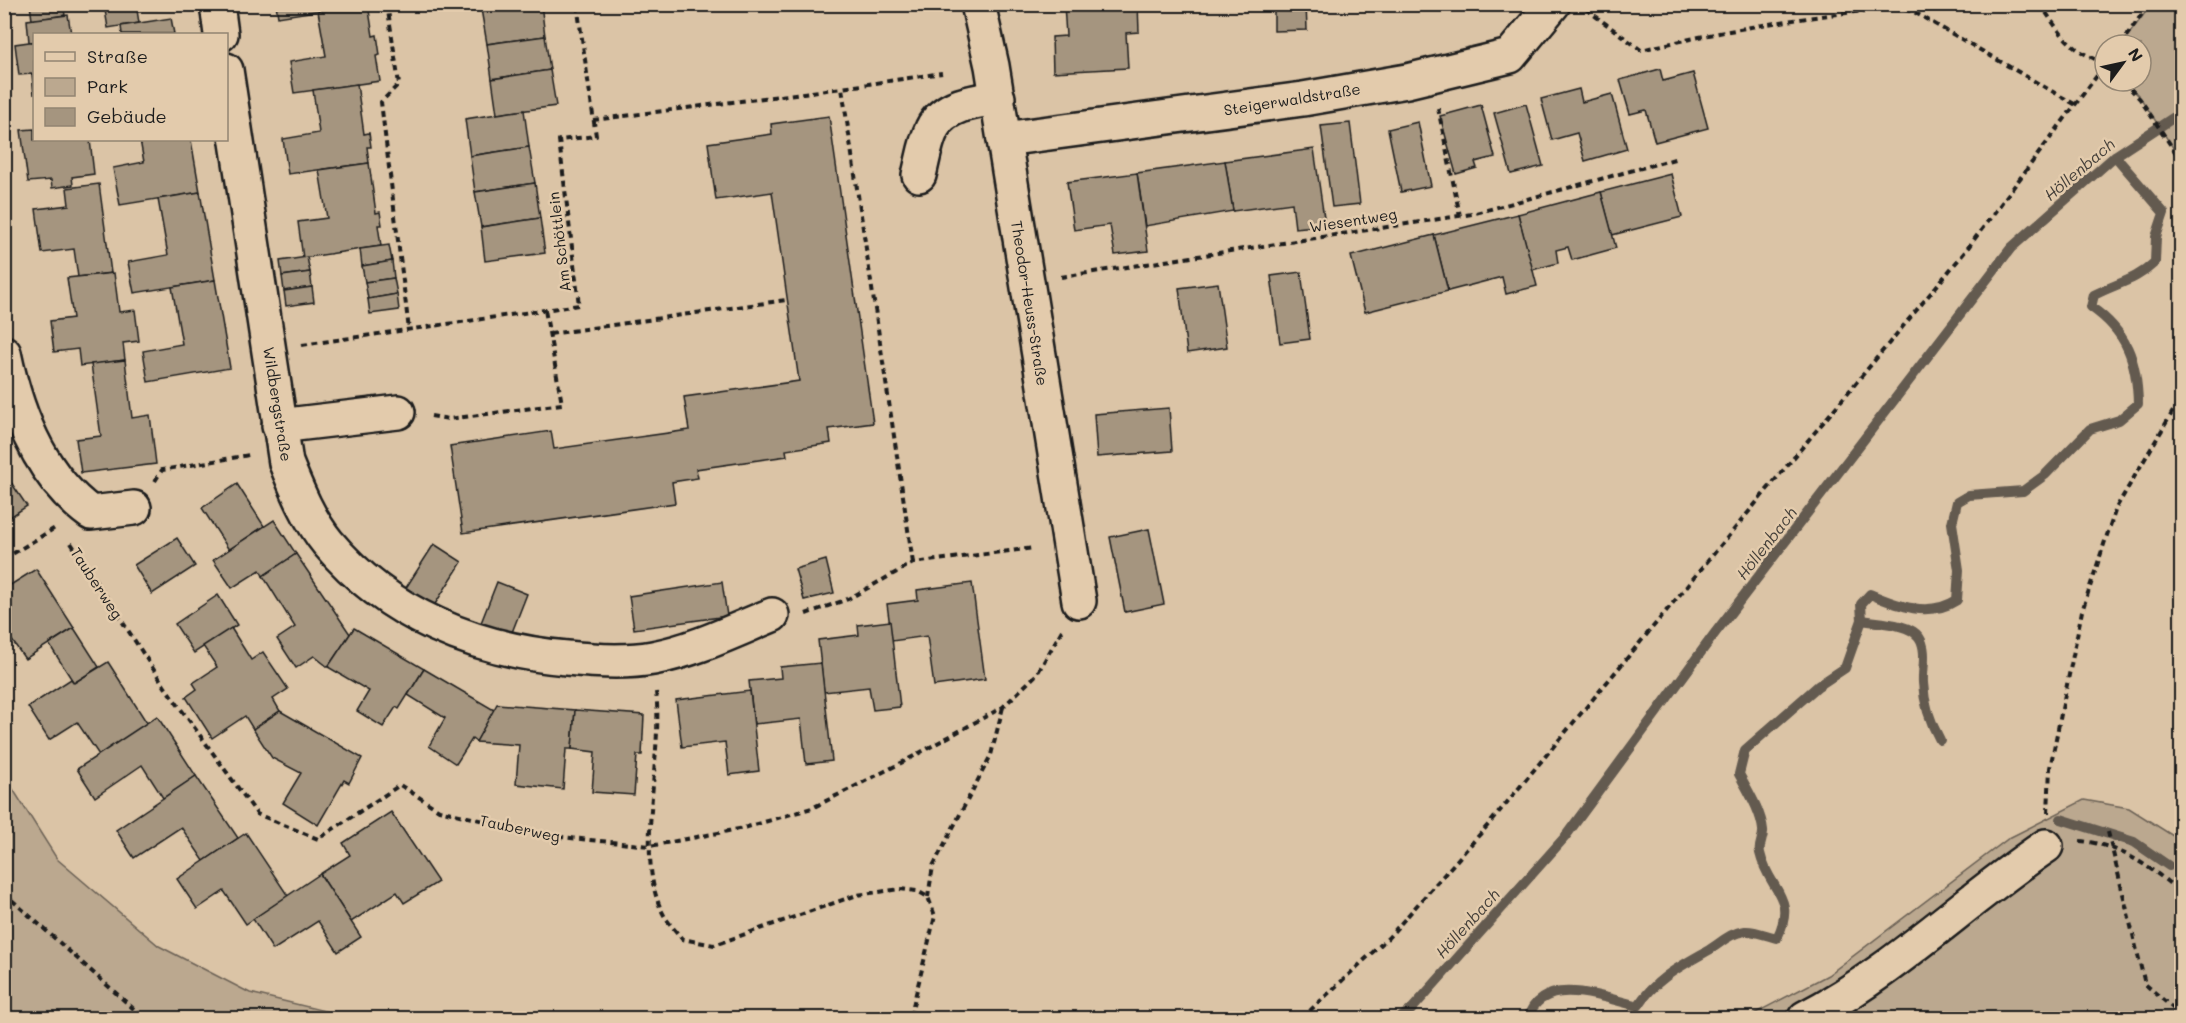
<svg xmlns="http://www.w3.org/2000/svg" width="2186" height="1023" font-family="Mali,sans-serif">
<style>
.green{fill:#bba88f;stroke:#6c6256;stroke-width:1.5}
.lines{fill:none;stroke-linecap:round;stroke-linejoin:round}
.stream{stroke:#635a50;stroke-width:10}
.building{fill:#a5957f;stroke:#1c1c1c;stroke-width:1.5}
.minor-casing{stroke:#1c1c1c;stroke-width:38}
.path{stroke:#1c1c1c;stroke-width:4;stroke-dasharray:6 4.5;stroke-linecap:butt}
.minor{stroke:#e3cbac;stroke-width:33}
.labels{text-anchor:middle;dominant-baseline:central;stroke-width:5;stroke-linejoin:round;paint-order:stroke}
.street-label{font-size:15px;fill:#1c1c1c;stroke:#e3cbac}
.water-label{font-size:16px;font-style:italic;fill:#45403a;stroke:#e3cbac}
</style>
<rect width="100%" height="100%" fill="#dbc4a6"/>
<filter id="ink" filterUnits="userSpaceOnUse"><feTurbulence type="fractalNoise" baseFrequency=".0167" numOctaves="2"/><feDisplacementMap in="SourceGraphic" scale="12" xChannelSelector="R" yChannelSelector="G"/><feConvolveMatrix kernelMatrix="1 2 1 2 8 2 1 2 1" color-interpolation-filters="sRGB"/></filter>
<g filter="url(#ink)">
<!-- green -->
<g class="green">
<polygon points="2151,5 2181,5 2181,160 2140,97 2124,81 2141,81 2141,45 2121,45"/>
<polygon points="4,775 57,859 159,946 250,993 329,1012 330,1018 5,1018"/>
<polygon points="2084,800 2129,808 2181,841 2181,1018 1746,1018 1828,975 2009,838"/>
</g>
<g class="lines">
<!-- stream -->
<g class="stream">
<path d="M1862,620C1877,623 1909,623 1919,637C1928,650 1922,669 1923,683C1924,704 1930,722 1940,740"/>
<polyline points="2061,819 2134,842 2169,866"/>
<polyline points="1400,1018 1411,1010 1565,837 1715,633 2011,248 2115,156 2182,112"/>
<path d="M1528,1018C1542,973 1605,998 1638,1006C1656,978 1681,966 1709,950C1722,942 1730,933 1745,931C1755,930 1767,936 1777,938C1798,896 1768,890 1760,853C1758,845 1764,838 1763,830C1761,811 1748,791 1739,774L1745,750L1818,686L1845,668L1862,620L1861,604L1870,594C1898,606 1929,618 1957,600L1959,570L1952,523L1957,502L1969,495L2023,491L2045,475L2090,429L2119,420L2138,404C2137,360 2127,332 2091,307L2094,295C2119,282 2135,281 2155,262L2156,237L2164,213L2115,156"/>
</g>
</g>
<!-- building -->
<g class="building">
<polygon points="30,4 63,4 65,15 32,20"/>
<polygon points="104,4 136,4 139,23 108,28"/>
<polygon points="276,4 360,4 278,17"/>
<polygon points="360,4 368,4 373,36 377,35 380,55 376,56 380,81 294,93 289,62 326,56 318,11"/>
<polygon points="481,4 513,4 481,9"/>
<polygon points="513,4 541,4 545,36 487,44 481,9"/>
<polygon points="1039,4 1064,4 1064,9 1040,10"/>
<polygon points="1064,4 1138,4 1139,32 1126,33 1128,68 1053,72 1052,37 1066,36"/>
<polygon points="1274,4 1306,4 1307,30 1274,31"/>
<polygon points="68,15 71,34 34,34 34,42 29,42 27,20"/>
<polygon points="171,18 174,34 122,34 121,26"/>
<polygon points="545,36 550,70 492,79 487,44"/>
<polygon points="29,42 34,42 34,95 32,74 19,75 15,44"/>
<polygon points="1660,69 1663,81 1693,73 1708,128 1655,142 1646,110 1630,114 1620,80"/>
<polygon points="550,70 556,106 497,114 492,79"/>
<polygon points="357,84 364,134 369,133 371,147 367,147 369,163 288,174 283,139 319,133 313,90"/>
<polygon points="1579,89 1582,102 1612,94 1627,149 1585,161 1577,133 1552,140 1541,99"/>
<polygon points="1526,104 1543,166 1511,174 1494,113"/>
<polygon points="1481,105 1495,157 1475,162 1477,168 1456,174 1440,116"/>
<polygon points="524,110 529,147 470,156 465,119"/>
<polygon points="829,116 873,423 829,429 831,443 786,450 787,456 696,469 698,478 672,482 675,503 463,533 450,446 551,431 554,449 689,430 684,397 799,381 772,192 716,200 708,143 772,134 771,124"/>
<polygon points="1418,122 1431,186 1401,192 1388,129"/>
<polygon points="1350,123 1360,204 1332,207 1321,126"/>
<polygon points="34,129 34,140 90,140 94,174 72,177 73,185 52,188 51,180 28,182 21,130"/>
<polygon points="140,140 191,140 200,192 120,205 113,168 144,162"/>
<polygon points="529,147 535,183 475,192 470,156"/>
<polygon points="1314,149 1325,225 1295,228 1292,203 1233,211 1225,161"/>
<polygon points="1225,161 1233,211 1145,226 1137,173"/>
<polygon points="369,163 376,213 380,212 382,225 378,225 381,246 303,258 298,222 327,218 319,170"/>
<polygon points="1137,173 1148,251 1115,255 1110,225 1074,230 1067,182"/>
<polygon points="1671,174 1682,217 1612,235 1601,192"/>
<polygon points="535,183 540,218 481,227 475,192"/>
<polygon points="99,184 111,273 78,277 74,249 42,253 36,209 69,205 67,188"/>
<polygon points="200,192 215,280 134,293 128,262 168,255 158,199"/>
<polygon points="1601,192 1616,248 1572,260 1568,247 1556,250 1558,263 1532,270 1518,214"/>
<polygon points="1518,214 1537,286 1506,294 1502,277 1448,291 1434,235"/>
<polygon points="540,218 545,253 485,261 481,227"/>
<polygon points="1434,235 1448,291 1365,312 1351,256"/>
<polygon points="389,245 392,261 362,266 360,249"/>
<polygon points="307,257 310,272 282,276 280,261"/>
<polygon points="392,261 394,278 365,282 362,266"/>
<polygon points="310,272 312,287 284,291 282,276"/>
<polygon points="1301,272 1310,339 1280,343 1271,276"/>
<polygon points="114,273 119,312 135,310 139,341 123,343 125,360 80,366 78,349 54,352 50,321 73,318 67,278"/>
<polygon points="394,278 397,294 368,299 365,282"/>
<polygon points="215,280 230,368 148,382 143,351 182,344 172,287"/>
<polygon points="1218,283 1227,347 1187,353 1179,288"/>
<polygon points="312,287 314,302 286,306 284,291"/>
<polygon points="397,294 399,310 370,314 368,299"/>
<polygon points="125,360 132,418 150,415 156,464 81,473 76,439 101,436 91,364"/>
<polygon points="1169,408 1172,451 1097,457 1094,414"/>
<polygon points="4,472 27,506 4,521"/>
<polygon points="237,484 264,526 229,550 202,508"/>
<polygon points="274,520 296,554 263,576 260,570 232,588 213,560"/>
<polygon points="1149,529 1164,604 1125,612 1110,537"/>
<polygon points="177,538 195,566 152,594 134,565"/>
<polygon points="434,544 462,562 430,612 402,594"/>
<polygon points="296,554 350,634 328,667 314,656 296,668 277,639 295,627 263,576"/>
<polygon points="826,560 834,593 804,600 795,569"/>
<polygon points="36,569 74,628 25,659 4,629 4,589"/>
<polygon points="497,582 527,594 507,645 477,633"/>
<polygon points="722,582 727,616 634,629 629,596"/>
<polygon points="972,583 985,679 934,686 927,636 892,641 887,604 918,600 917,590"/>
<polygon points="218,595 237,625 194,653 175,624"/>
<polygon points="890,621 900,707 873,710 869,687 824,692 818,640 859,635 858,625"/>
<polygon points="74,628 99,667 74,683 49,644"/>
<polygon points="231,628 251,660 263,652 288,689 273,699 280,711 253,729 245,716 212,738 186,697 197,689 193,683 217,667 203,646"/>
<polygon points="354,628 424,669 399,709 396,707 383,727 357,711 369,691 328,667"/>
<polygon points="108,662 147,723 99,755 77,722 49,740 28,707 71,679 74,683"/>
<polygon points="821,663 832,761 806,764 801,719 754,724 749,681 781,678 780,667"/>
<polygon points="424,669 494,710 476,742 472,739 456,764 429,746 445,718 408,695"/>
<polygon points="750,691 759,771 729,775 725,742 682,747 676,700"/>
<polygon points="497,704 575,710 572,749 566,749 563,789 516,784 519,745 476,742"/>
<polygon points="575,710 644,715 642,755 637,755 634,795 592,792 595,752 572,749"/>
<polygon points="280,711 362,758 349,783 344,780 318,825 283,803 301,773 272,758 253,729"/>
<polygon points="157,716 196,776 163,798 142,765 95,797 77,769"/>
<polygon points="196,776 238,838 204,861 181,827 134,858 116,830"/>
<polygon points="391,812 438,882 404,903 397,892 351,922 320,874 350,855 343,843"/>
<polygon points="246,833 288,896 246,924 224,891 197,909 177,879"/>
<polygon points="320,874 361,937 338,952 318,921 273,950 253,919"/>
</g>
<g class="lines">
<defs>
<g id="minor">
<polyline points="217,4 221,34"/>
<polyline points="978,4 992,66 1079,601"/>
<path d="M226,70L286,463C297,490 309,520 328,543C388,615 476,650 567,658C595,661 625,663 653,658C695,650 733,631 772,615"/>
<polyline points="1004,139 1303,99 1407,81 1510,56 1553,4"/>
<path d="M919,175C923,160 925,143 932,129C943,105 975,101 998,98"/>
<path d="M4,353C16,412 40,476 91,513L134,508"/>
<polyline points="279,426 398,412"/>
<path d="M1805,1018C1894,972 1964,901 2046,846"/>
</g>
</defs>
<!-- minor casing -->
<use href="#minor" class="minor-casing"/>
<!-- path -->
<g class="path">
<polyline points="387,4 399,84 381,102 409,330"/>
<path d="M2040,4C2061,34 2069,50 2105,63"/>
<path d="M1586,9L1641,50C1709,34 1776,21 1846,13C1869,11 1892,5 1914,12L2076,105"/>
<polyline points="2120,45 2149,4"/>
<polyline points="2123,81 2140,99 2182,162"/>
<polyline points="1438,108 1460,216"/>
<polyline points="593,120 842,88"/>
<polyline points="1061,277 1472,214 1678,158"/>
<polyline points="550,334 786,300"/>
<polyline points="302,345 579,305 559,140 596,136 577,4"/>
<polyline points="431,416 449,419 562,404 545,310"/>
<polyline points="155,481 162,470 249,455"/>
<polyline points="71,543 165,687 257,814 318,839 400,785 439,810 541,835 650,846 744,828 812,808 903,762 1003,707 1037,674 1062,630"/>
<polyline points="4,559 55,528"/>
<polyline points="913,563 842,88 942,73"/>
<polyline points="806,614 848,599 913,563 1034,548"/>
<path d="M656,692C664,757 632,861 665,917C670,925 677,932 682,939L714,945L857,895L900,889L917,891L928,897L935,916L910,1018"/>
<polyline points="2048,813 2050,768 2082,611 2116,508 2182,396"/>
<polyline points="2108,832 2145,984 2182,1016"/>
<path d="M2080,841C2119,844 2154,869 2182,894"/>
<polyline points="4,893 144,1018"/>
<polyline points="928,897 933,866 991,755 1003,707"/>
<polyline points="1302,1018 1388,938 1489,824 1964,253 2105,65"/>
</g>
<!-- minor -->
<use href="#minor" class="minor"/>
</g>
</g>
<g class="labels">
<!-- street labels -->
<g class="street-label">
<text transform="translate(1292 99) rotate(-9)">Steigerwaldstraße</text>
<text transform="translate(1353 220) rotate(-9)">Wiesentweg</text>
<text transform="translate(559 242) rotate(-97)">Am Schöttlein</text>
<text transform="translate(1030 303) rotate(81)">Theodor-Heuss-Straße</text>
<text transform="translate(278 404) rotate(81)">Wildbergstraße</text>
<text transform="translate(97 583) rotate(57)">Tauberweg</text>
<text transform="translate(520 828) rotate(12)">Tauberweg</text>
</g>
<!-- water labels -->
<g class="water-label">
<text transform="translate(2079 169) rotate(-40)">Höllenbach</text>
<text transform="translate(1766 543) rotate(-52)">Höllenbach</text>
<text transform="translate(1467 923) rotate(-48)">Höllenbach</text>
</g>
</g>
<!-- margin -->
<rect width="2186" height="1023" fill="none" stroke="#e3cbac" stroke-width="24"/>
<rect x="12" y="12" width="2162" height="999" fill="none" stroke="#1c1c1c" stroke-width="2" filter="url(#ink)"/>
<!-- legend -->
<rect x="33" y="33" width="195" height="108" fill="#e3cbac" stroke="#938572" stroke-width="1.5"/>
<rect x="45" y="52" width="30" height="9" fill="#e3cbac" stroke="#938572" stroke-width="1.5"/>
<text x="87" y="63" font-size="18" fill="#1c1c1c">Straße</text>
<rect x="45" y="78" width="30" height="18" fill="#bba88f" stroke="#938572" stroke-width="1.5"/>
<text x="87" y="93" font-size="18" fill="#1c1c1c">Park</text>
<rect x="45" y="108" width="30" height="18" fill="#a5957f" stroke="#938572" stroke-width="1.5"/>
<text x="87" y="123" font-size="18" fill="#1c1c1c">Gebäude</text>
<!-- north arrow -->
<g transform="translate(2123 63) rotate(57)"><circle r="28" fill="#e3cbac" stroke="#938572" stroke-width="1.5"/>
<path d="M0-4.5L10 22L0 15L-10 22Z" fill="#1c1c1c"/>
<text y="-9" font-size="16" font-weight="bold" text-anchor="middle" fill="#1c1c1c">N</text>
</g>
</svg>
